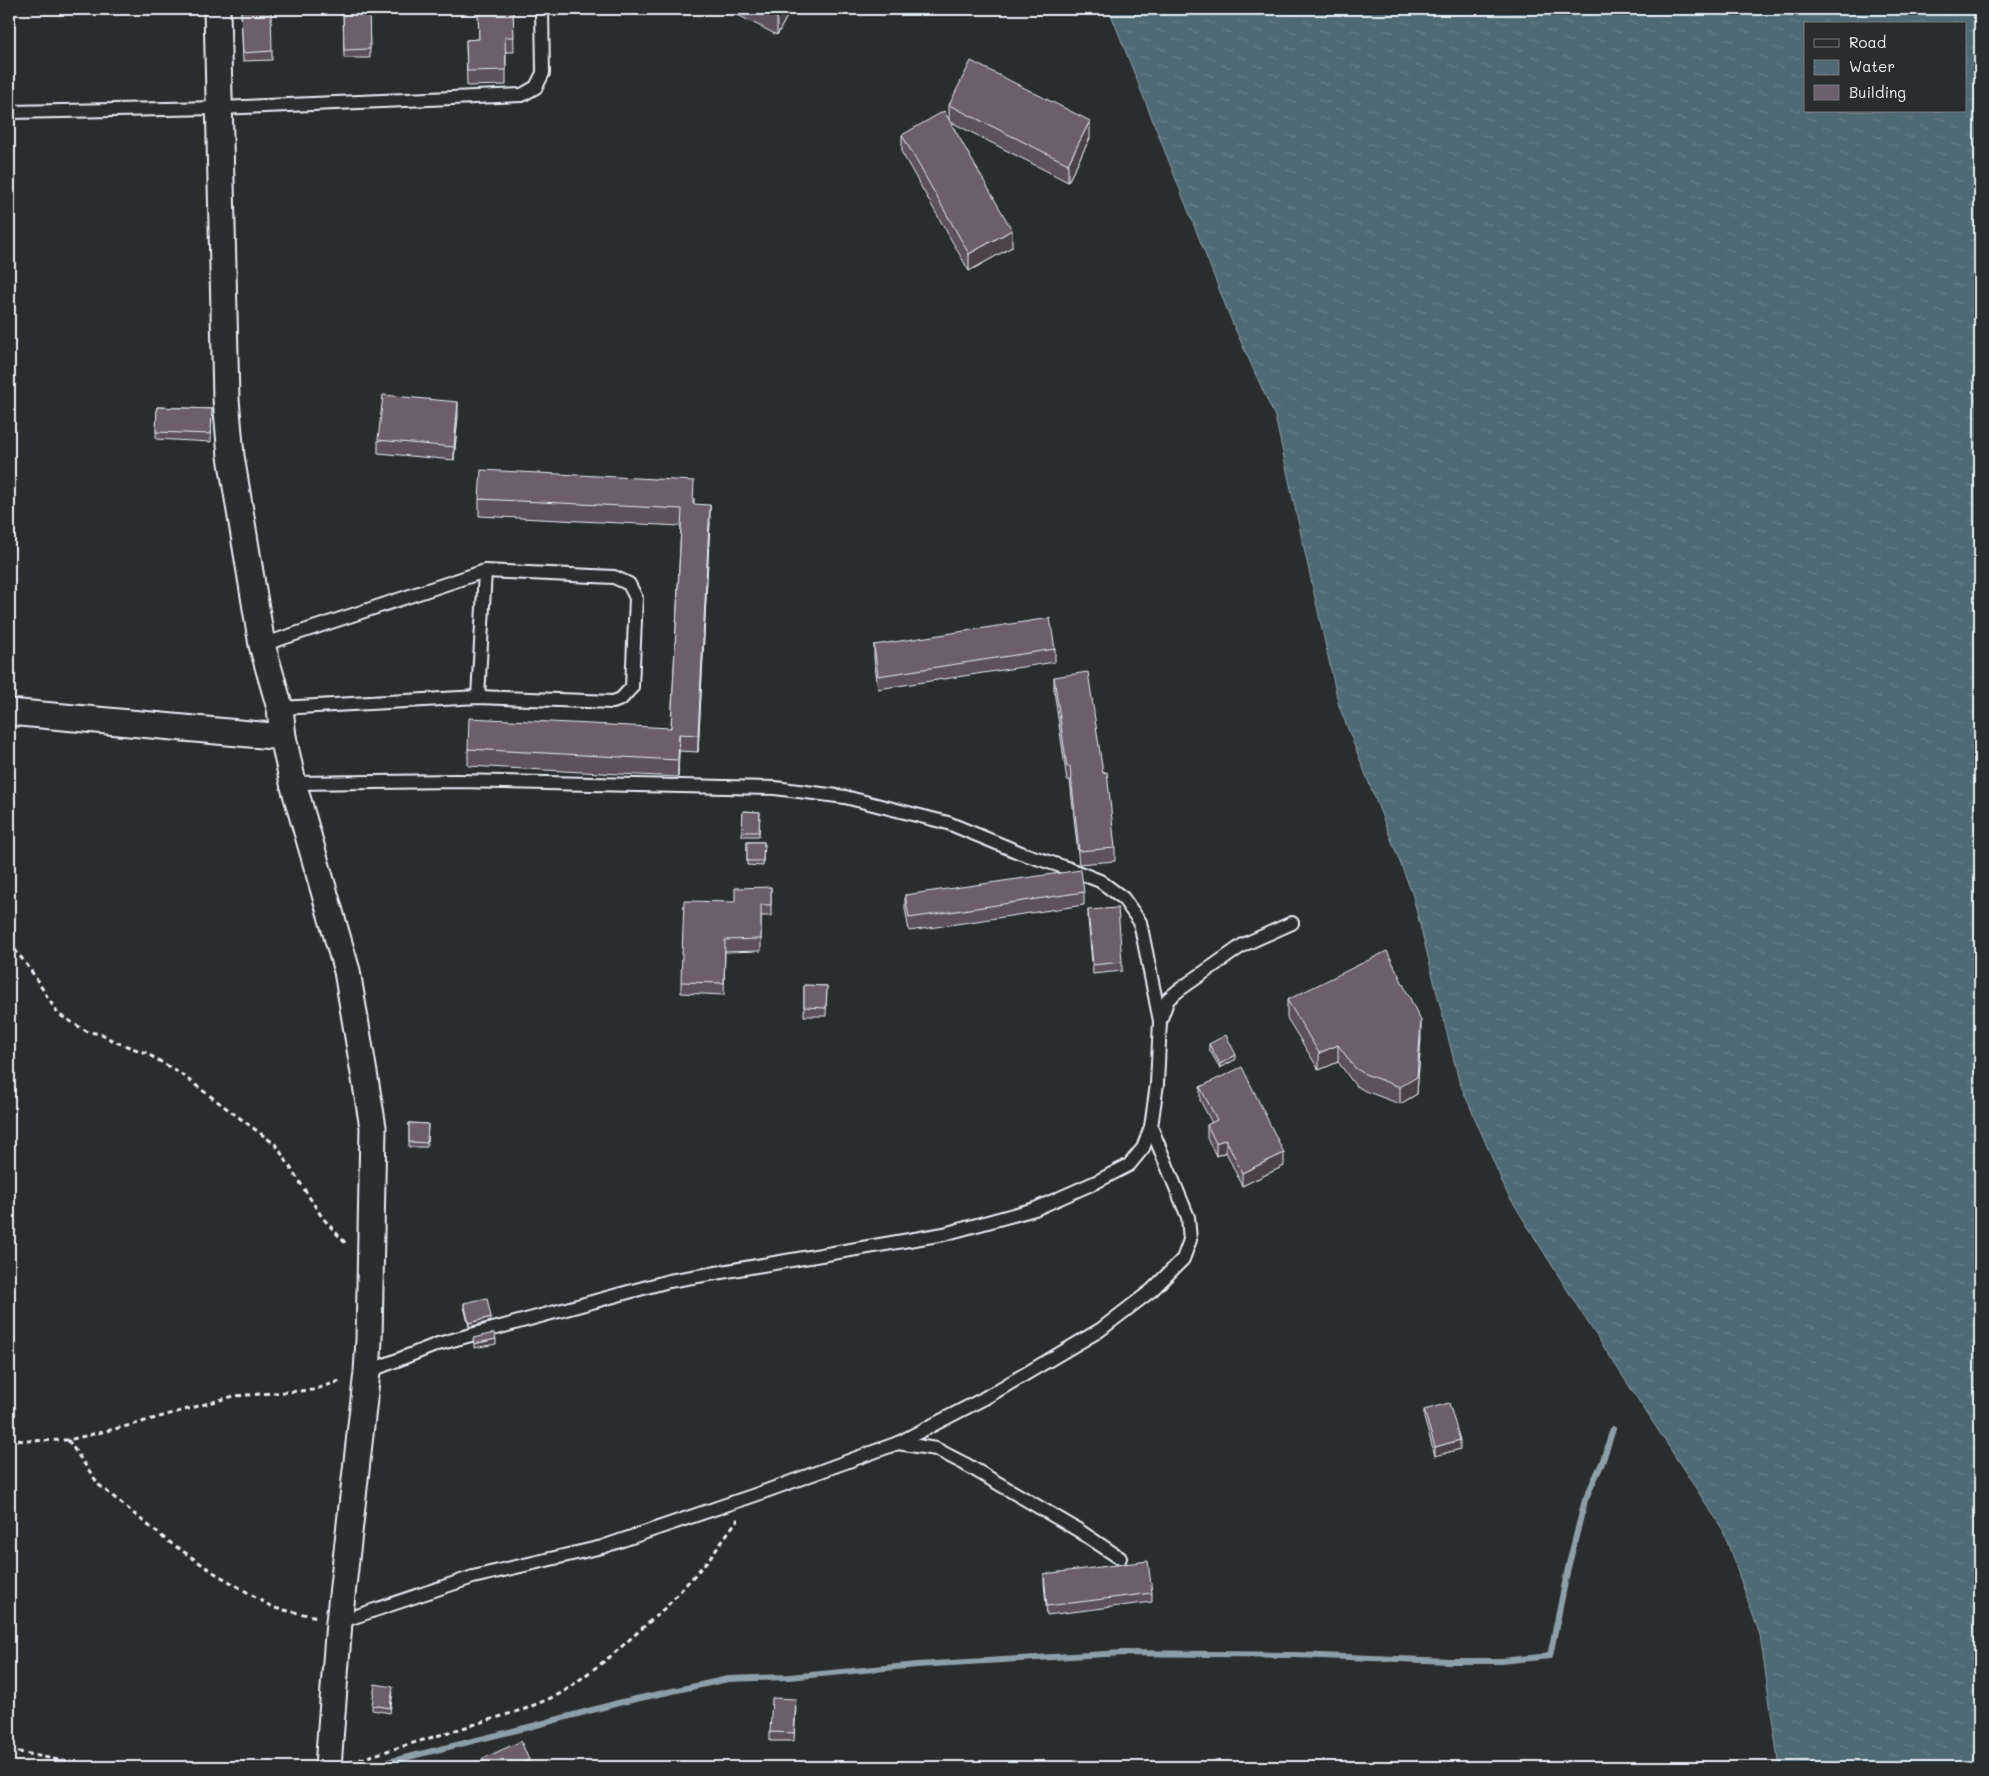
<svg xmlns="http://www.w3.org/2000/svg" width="1989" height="1776" font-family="Mali,sans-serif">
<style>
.water{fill:url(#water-ripples);stroke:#8d9fa9;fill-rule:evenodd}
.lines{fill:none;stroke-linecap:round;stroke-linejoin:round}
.stream{stroke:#8d9fa9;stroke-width:6}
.lane-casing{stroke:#e8f1f8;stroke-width:16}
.street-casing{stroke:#e8f1f8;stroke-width:29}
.path{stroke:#e8f1f8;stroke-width:3;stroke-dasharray:5 4;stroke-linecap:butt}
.lane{stroke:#2a2d2e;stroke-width:12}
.street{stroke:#2a2d2e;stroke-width:25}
.wall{fill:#5d515b;stroke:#e8f1f8}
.shaded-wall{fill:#4c424a;stroke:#e8f1f8}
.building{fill:#6c5e6a;stroke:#e8f1f8}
</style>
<defs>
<pattern id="water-ripples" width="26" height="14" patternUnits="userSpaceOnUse" patternTransform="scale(1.25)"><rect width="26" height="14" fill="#506975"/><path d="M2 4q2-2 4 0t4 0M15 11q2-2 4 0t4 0" fill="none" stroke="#697f89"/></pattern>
</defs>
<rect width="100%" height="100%" fill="#2a2d2e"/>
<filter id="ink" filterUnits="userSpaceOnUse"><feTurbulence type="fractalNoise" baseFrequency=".02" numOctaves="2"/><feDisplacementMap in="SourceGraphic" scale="10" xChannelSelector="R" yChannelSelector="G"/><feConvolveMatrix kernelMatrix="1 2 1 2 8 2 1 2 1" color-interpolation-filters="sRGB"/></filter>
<g filter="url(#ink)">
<!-- water -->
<path class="water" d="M1109,9H1980V1767H1779L1760,1635L1723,1530L1581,1312L1507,1193L1459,1081L1412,893L1339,706L1275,417L1232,322ZM1805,24H1965V111H1805Z"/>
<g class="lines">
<!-- stream -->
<polyline class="stream" points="368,1767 533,1726 622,1702 728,1679 789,1677 917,1665 1123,1653 1295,1655 1449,1661 1501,1661 1550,1656 1568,1568 1585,1500 1602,1463 1613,1429"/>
<defs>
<g id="lane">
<polyline points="9,112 219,108 522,95 536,87 543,73 542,9"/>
<polyline points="262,645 485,571 614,577 629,584 636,598 632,687 621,699 613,702 478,697 280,708"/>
<polyline points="478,697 485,571"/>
<polyline points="293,783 457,781 775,788 845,797 948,823 1021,853 1067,868 1100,881 1123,898 1140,922 1160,1021"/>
<polyline points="367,1372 438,1344 669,1281 944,1234 1035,1209 1096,1182 1129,1165 1143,1148 1151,1127 1157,1084 1160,1021 1168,999 1179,990 1243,945 1292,923"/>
<polyline points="898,1443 936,1449 965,1464 1078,1530 1120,1558"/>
<polyline points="339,1622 473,1577 602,1547 755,1495 898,1443 983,1399 1100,1330 1152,1290 1183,1259 1190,1240 1188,1217 1151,1127"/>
</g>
<g id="street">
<polyline points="217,9 226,399 231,456 262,645 280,708 283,737 293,783 347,971 373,1127 369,1340 367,1372 339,1622 328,1767"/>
<polyline points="9,712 283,737"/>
</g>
</defs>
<!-- lane casing -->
<use href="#lane" class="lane-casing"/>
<!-- street casing -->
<use href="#street" class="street-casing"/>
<!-- path -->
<g class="path">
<polyline points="9,942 30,969 58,1014 88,1032 102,1034 113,1041 146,1053 178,1072 276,1145 322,1217 347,1245"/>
<polyline points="9,1439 24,1441 68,1440 131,1425 234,1396 313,1390 343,1380"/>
<polyline points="68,1440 99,1485 165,1539 213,1572 274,1608 318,1617"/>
<polyline points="9,1750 88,1766 103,1767"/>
<polyline points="351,1762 525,1709 562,1693 611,1656 667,1606 708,1560 738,1519"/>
</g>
<!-- lane -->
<use href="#lane" class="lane"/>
<!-- street -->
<use href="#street" class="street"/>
</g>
<!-- wall -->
<g class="wall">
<polygon points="343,9 369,9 370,58 344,58"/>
<polygon points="478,9 513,9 514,52 506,52 506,85 467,86 466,40 479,39"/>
<polygon points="726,9 791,9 777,35"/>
<polygon points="241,11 272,51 272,60 243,61"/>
<polygon points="949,105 1090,138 1068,182 951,122 1012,247 969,271 902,153 902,135 949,120"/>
<polygon points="157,407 212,409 211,442 156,439"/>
<polygon points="458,415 454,460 378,453 378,440"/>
<polygon points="694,498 694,504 710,522 698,752 679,751 678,777 468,766 468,749 671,728 681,526 479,516 479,499"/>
<polygon points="874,645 1055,649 1055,662 878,689 874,658"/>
<polygon points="1054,677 1103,773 1115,848 1115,861 1079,864 1070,780 1067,780 1054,690"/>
<polygon points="743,811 760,812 759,836 742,836"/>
<polygon points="747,842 764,842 763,866 747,865"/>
<polygon points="771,887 771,916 761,916 761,951 725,952 724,995 681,993 681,982 735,902"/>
<polygon points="1084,892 1084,905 909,931 905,908 905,895"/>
<polygon points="1088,910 1122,962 1122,971 1093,974 1088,919"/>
<polygon points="804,985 827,986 826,1016 804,1016"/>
<polygon points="1287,1000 1421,1038 1417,1094 1400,1104 1365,1091 1355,1085 1338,1062 1319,1070 1287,1018"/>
<polygon points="1209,1044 1236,1059 1220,1068 1209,1049"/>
<polygon points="1200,1087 1284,1166 1242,1186 1226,1152 1216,1156 1207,1138 1207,1125 1212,1123 1200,1100"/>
<polygon points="409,1123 428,1124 427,1147 409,1147"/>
<polygon points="464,1303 491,1321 469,1327 464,1307"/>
<polygon points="1424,1410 1460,1449 1435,1456 1424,1418"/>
<polygon points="1044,1574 1152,1593 1152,1602 1047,1615 1044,1583"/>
<polygon points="393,1692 390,1713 372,1710 372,1705"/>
<polygon points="796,1708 794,1741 770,1741 770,1732"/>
<polygon points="482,1759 529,1767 482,1767"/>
</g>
<!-- shaded-wall -->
<g class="shaded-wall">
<polygon points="782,9 791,9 777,35 777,18"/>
<polygon points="1090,121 1090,138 1068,182 1068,164"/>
<polygon points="1012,230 1012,247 969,271 969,254"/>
<polygon points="458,402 458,415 454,460 454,447"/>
<polygon points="710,505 710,522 698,752 698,735"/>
<polygon points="679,734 679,751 678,777 678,760"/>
<polygon points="1421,1021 1421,1038 1417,1094 1400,1104 1400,1087"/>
<polygon points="1338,1045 1338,1062 1319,1070 1319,1053"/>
<polygon points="1236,1055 1236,1059 1220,1068 1220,1064"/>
<polygon points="1226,1139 1226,1152 1216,1156 1216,1143"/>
<polygon points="1284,1153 1284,1166 1242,1186 1242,1173"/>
<polygon points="491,1317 491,1321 469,1327 469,1323"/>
<polygon points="496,1339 496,1344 474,1348 474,1344"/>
<polygon points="1460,1440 1460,1449 1435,1456 1435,1447"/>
<polygon points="529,1760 529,1767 512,1767"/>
</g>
<!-- building -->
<g class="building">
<polygon points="343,9 369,9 370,49 344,50"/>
<polygon points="478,9 513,9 514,37 505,37 506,70 467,71 466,40 479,39"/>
<polygon points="759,9 782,9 777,18"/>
<polygon points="271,10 272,51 243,53 241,11"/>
<polygon points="971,61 1090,121 1068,164 949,105"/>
<polygon points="944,111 1012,230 969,254 902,135"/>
<polygon points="383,395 458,402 454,447 378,440"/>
<polygon points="157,407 212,409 211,434 156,432"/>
<polygon points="481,470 694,481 693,504 710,505 698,735 679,734 678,760 468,749 469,718 671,728 682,509 479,499"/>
<polygon points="1050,618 1055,649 878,676 874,645"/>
<polygon points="1088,672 1103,773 1107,772 1115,848 1079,851 1070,766 1067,767 1054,677"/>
<polygon points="743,811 760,812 759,832 742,832"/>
<polygon points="747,842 764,842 763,861 747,861"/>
<polygon points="1081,870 1084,892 909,918 905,895"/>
<polygon points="771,887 771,905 761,905 761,939 725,940 724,983 681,982 684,901 735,902 735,888"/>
<polygon points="1118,908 1122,962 1093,965 1088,910"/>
<polygon points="1387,951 1421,1021 1417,1077 1400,1087 1365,1074 1355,1068 1338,1045 1319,1053 1287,1000"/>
<polygon points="804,985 827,986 826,1008 804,1007"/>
<polygon points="1226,1035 1236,1055 1220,1064 1209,1044"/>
<polygon points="1242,1067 1284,1153 1242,1173 1226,1139 1216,1143 1207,1125 1217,1120 1200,1087"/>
<polygon points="409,1123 428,1124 427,1143 409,1142"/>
<polygon points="487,1298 491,1317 469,1323 464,1303"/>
<polygon points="494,1333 496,1339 474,1344 473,1338"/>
<polygon points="1449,1403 1460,1440 1435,1447 1424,1410"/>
<polygon points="1148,1561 1152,1593 1047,1606 1044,1574"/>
<polygon points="375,1684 393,1687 390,1708 372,1705"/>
<polygon points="772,1698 796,1699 794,1733 770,1732"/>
<polygon points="521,1741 529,1760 512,1767 486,1767 482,1759"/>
</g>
</g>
<!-- margin -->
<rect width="1989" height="1776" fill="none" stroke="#2a2d2e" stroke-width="30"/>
<rect x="15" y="15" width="1959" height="1746" fill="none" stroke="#e8f1f8" stroke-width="2" filter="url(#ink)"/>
<!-- legend -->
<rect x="1804" y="22" width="162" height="90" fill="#2a2d2e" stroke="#767b7f"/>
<rect x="1814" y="39" width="25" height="8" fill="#2a2d2e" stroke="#767b7f"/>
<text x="1849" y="48" font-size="15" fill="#e8f1f8">Road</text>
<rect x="1814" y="60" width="25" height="15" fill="url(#water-ripples)" stroke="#767b7f"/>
<text x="1849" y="72" font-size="15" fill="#e8f1f8">Water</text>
<rect x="1814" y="85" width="25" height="15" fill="#6c5e6a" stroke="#767b7f"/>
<text x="1849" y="98" font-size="15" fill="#e8f1f8">Building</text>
</svg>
